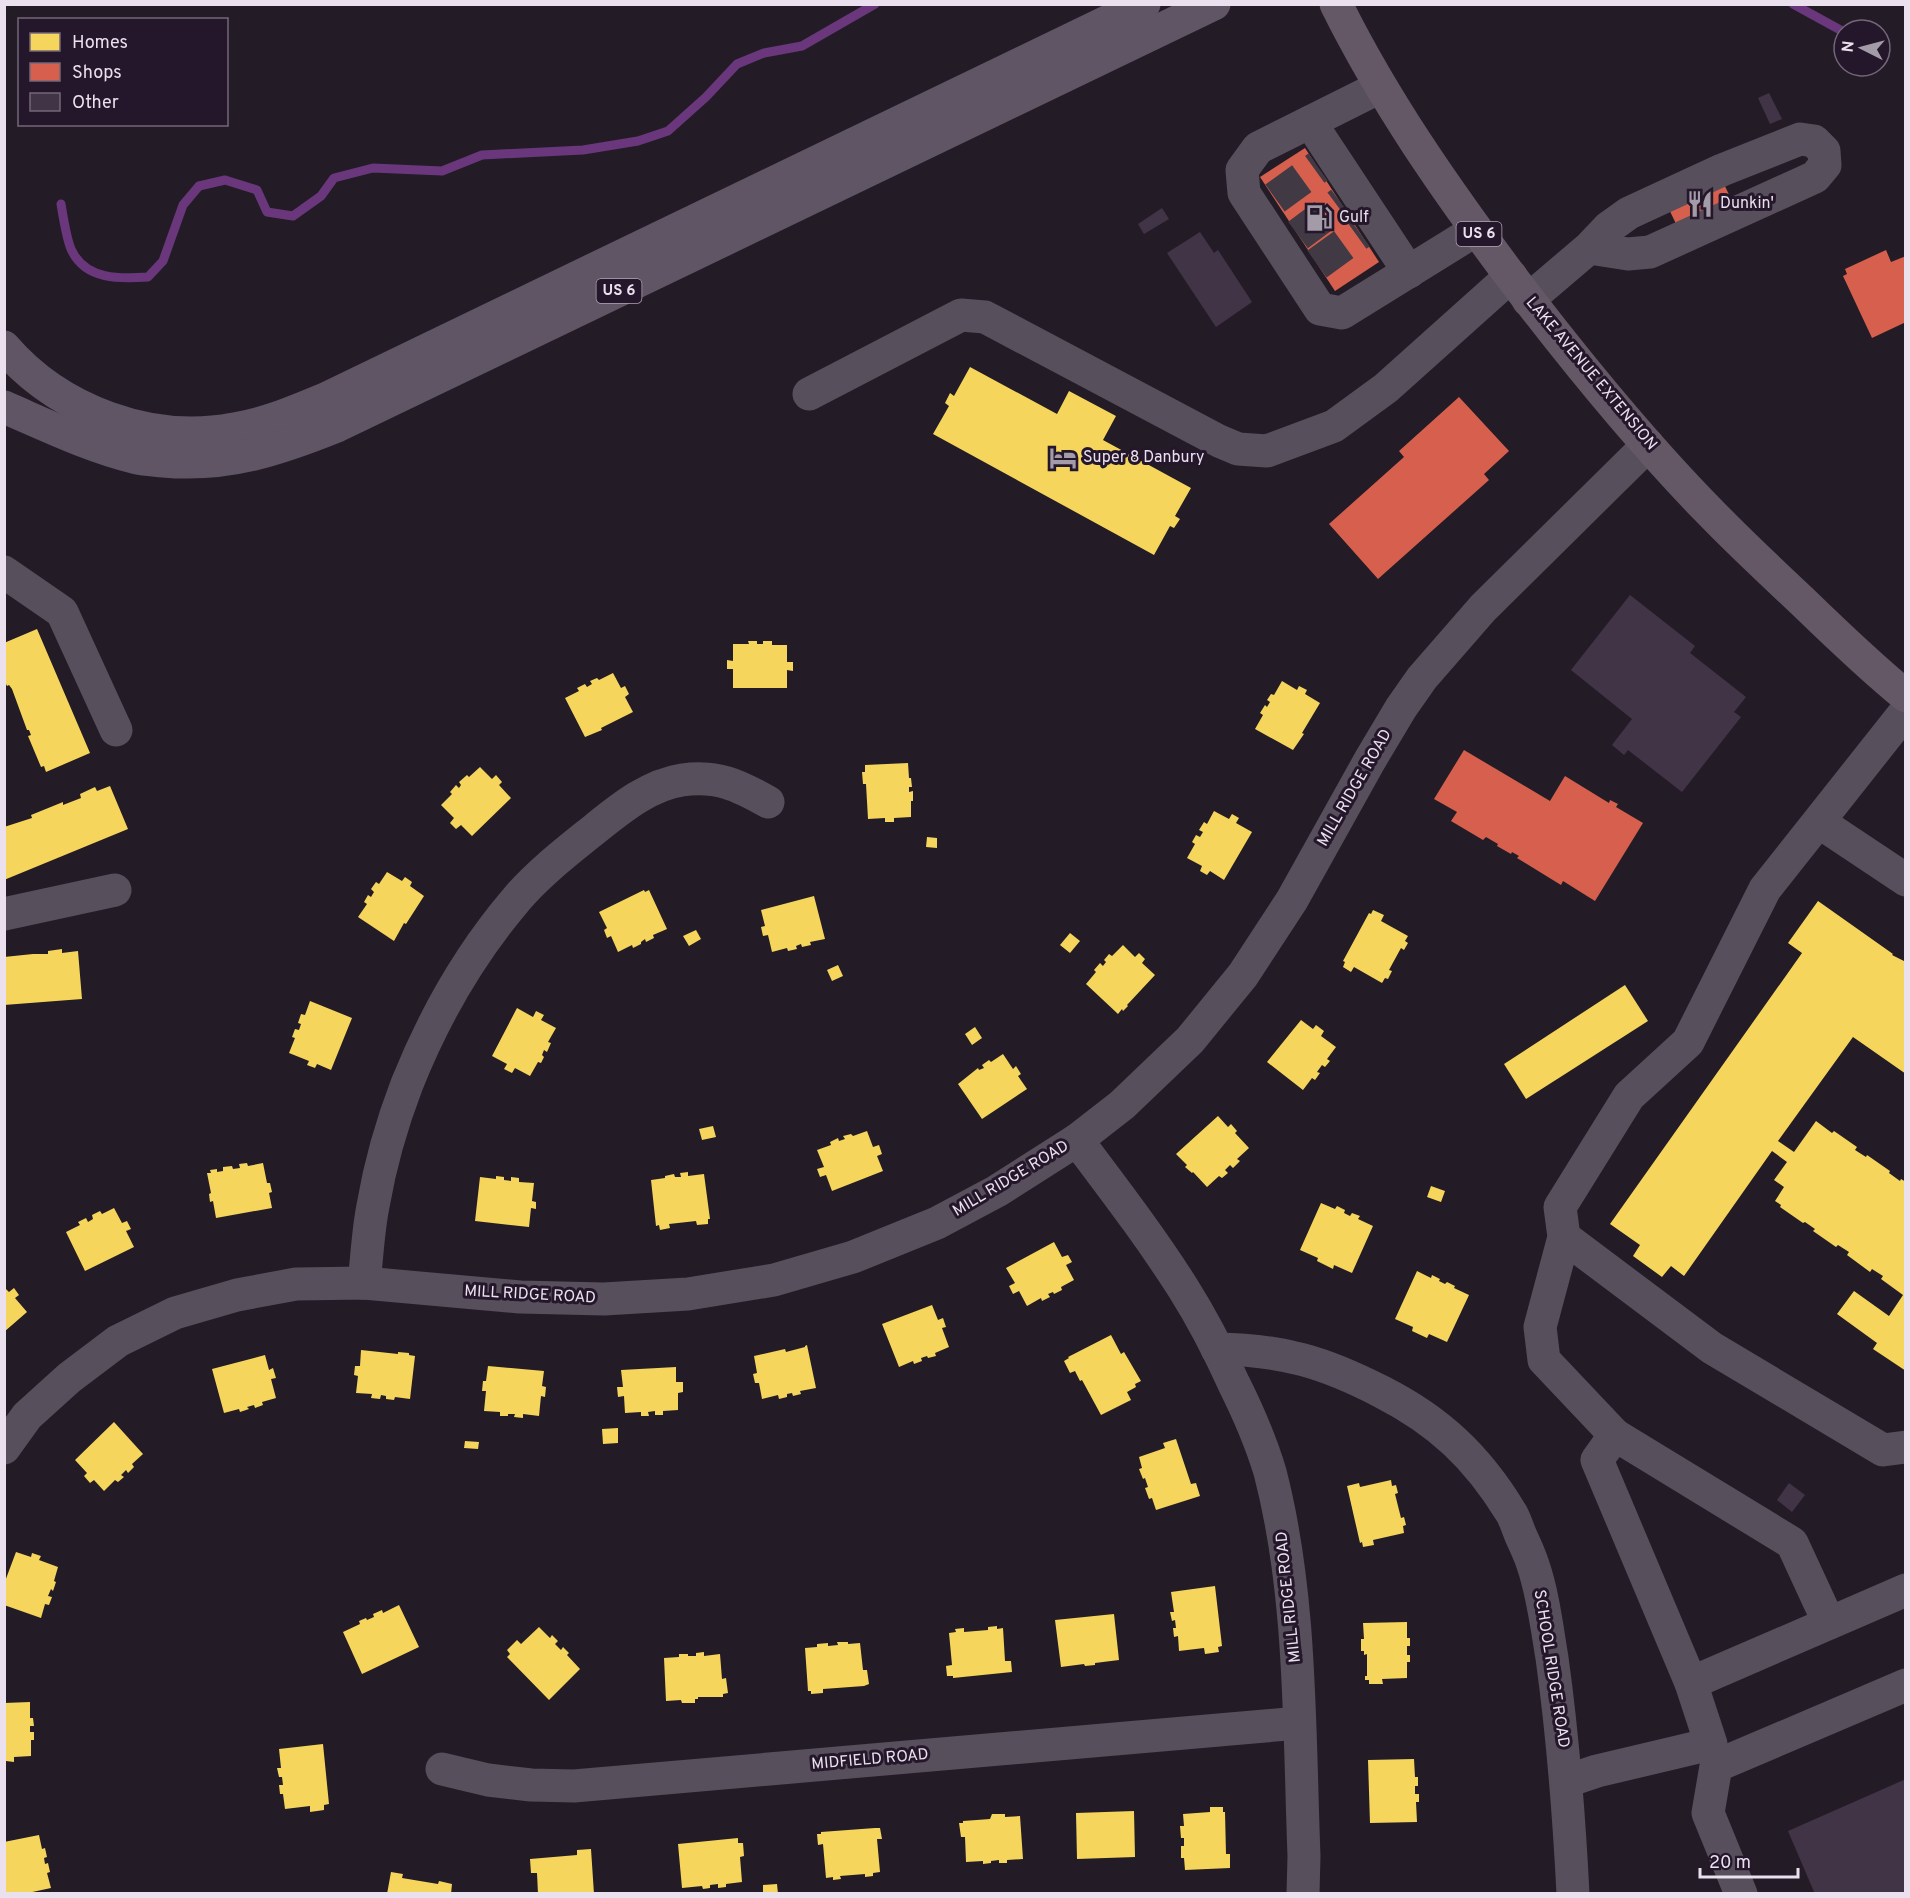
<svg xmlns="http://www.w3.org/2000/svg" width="1910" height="1898" font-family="Overpass,sans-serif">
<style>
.homes{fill:#f6d55c}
.shops{fill:#d6604d}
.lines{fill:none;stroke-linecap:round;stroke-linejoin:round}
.stream{stroke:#6a377c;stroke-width:9}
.building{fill:#423447}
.minor-tunnel{stroke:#413944;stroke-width:33;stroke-dasharray:33 16;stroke-linecap:butt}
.minor{stroke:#574f5b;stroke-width:33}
.major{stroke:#645867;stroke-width:33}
.highway{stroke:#5f5564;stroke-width:33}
.labels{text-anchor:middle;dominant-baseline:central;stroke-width:6;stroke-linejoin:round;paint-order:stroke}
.shield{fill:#25172b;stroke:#afa4b4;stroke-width:1.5}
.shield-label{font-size:15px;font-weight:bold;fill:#eae0ee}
.poi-label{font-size:16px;fill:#eae0ee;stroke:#25172b;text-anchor:start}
.street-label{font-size:16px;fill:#eae0ee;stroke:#25172b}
</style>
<rect width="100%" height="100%" fill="#231c26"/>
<!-- homes -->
<g class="homes">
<polygon points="970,367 1057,414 1069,391 1116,416 1103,440 1191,488 1175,516 1180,519 1174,528 1170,526 1154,555 933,434 949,406 945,403 950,393 954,396"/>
<polygon points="37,629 90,753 46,772 44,766 41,767 28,736 31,735 29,730 27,730 12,689 9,685 7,686 4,680 4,643"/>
<polygon points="748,641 757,641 757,644 763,644 763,641 772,641 772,645 787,645 787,662 793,662 793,671 787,670 787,688 733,688 733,669 727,669 727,660 733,661 733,644 749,644"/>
<polygon points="613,673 621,688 625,686 629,694 625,697 633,712 601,728 602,730 585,737 565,698 579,691 577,688 585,684 587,687 592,684 590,681 597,678 599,680"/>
<polygon points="1282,681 1297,690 1299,686 1307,690 1305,694 1320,703 1302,733 1304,734 1293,750 1255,729 1263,715 1260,713 1265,705 1267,707 1270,702 1267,700 1271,694 1274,695"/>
<polygon points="908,763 909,778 911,778 912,787 909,787 909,792 913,791 913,801 911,801 911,817 894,818 894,822 885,822 885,818 868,819 866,784 863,784 862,772 865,772 865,765"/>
<polygon points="480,767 492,779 496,775 502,782 499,785 511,798 472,836 461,825 456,829 450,823 454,818 441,805 452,794 450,792 456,785 459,788 461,785 459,782 467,775 469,777"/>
<polygon points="110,786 128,829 4,880 4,827 32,818 31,815 63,802 63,805 81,798 80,794 95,787 97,791"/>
<polygon points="1214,811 1229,819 1232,814 1239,818 1236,823 1252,832 1224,880 1210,871 1207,875 1200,871 1202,866 1187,858 1195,844 1192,842 1196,835 1200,837 1203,832 1199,830 1204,822 1207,824"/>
<polygon points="927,837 937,838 937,848 926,847"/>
<polygon points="387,872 402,881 405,877 412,882 410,886 424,896 406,924 404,923 394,941 358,917 367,904 364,902 368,895 371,897 374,892 371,889 376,882 379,884"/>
<polygon points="644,890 645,892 649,890 667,929 653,935 654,938 646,942 645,939 641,942 641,944 633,948 632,945 618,952 611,936 607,938 604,930 607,928 599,912"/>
<polygon points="814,896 825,939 810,942 811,945 802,947 801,944 796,946 797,949 788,951 787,948 772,952 768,935 763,936 761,927 765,926 761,910"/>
<polygon points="1818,901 1893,954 1892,955 1906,962 1906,1074 1853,1037 1778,1141 1794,1152 1816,1121 1832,1133 1834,1131 1857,1147 1855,1150 1866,1157 1867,1155 1890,1171 1889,1173 1900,1181 1901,1179 1906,1182 1906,1371 1873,1349 1877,1343 1837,1314 1854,1291 1889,1316 1903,1295 1881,1279 1883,1276 1872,1269 1870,1272 1847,1255 1849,1252 1838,1245 1836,1247 1813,1231 1815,1229 1805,1222 1803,1223 1780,1207 1781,1205 1775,1201 1784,1187 1774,1180 1787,1162 1772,1151 1684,1276 1671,1266 1662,1277 1633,1256 1640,1245 1610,1224 1802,953 1788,943"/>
<polygon points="1373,910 1384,915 1381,921 1408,936 1405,941 1408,943 1404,950 1401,948 1389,970 1392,971 1388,979 1385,978 1382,983 1354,967 1351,972 1343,967 1345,962 1343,961 1369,913 1371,914"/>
<polygon points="696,930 701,939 689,946 683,936"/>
<polygon points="1070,933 1080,941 1070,953 1060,945"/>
<polygon points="1123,945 1135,957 1139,953 1145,959 1142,963 1155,975 1127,1005 1128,1006 1123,1011 1122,1009 1118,1014 1086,984 1096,972 1094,970 1100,963 1103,966 1106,962 1104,960 1109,954 1112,956"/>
<polygon points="62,949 62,953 78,951 82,999 4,1005 4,957 33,954 48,954 48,951"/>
<polygon points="838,965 843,976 832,981 827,970"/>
<polygon points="1625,985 1648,1021 1526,1099 1504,1064"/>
<polygon points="310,1001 352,1018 331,1070 317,1064 315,1068 307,1065 309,1061 289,1053 295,1038 292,1037 295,1029 299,1030 301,1024 298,1023 301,1014 305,1015"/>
<polygon points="517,1008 533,1017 536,1011 544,1015 541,1020 556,1028 548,1042 551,1043 547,1052 544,1050 542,1055 544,1057 541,1063 538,1062 530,1076 515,1068 512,1073 504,1069 507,1064 492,1056"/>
<polygon points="1301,1020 1313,1029 1316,1025 1324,1031 1321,1036 1336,1047 1327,1059 1330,1061 1325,1067 1322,1065 1317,1072 1320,1073 1315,1080 1312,1078 1303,1090 1267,1062"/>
<polygon points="975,1027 982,1038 972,1045 965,1034"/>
<polygon points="1003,1054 1013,1069 1016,1066 1021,1074 1018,1076 1027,1089 982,1119 958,1084 978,1068 979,1070 984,1068 982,1065 989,1060 991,1062"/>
<polygon points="1218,1116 1228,1127 1231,1124 1237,1131 1235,1133 1249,1148 1237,1159 1240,1161 1233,1168 1230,1165 1225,1170 1228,1173 1222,1178 1219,1176 1207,1187 1193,1172 1192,1173 1185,1167 1187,1165 1176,1154"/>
<polygon points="713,1126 716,1137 702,1140 699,1129"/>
<polygon points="867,1131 873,1147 879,1145 882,1154 877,1156 883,1171 832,1191 826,1175 820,1177 817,1169 824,1167 817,1150 831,1145 830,1142 838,1138 839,1141 845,1139 843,1136 851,1134 853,1136"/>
<polygon points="247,1163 248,1166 263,1163 267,1183 270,1183 272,1192 269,1193 272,1208 216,1218 213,1201 210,1202 209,1194 211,1193 207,1173 211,1173 210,1170 217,1169 217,1172 223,1171 223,1167 232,1166 233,1169 240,1168 239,1164"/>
<polygon points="688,1172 688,1176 704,1174 710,1219 708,1219 708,1224 697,1225 696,1221 669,1224 670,1228 660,1230 659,1225 656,1226 651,1180 665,1178 665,1176 674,1174 675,1177 681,1177 680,1173"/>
<polygon points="496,1176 504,1177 504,1180 511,1181 511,1177 519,1178 519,1182 534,1183 532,1201 536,1202 536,1209 531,1208 529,1227 475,1221 480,1177 496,1179"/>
<polygon points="1431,1186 1445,1191 1441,1202 1427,1197"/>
<polygon points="1321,1203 1335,1209 1337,1206 1345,1210 1344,1213 1350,1216 1352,1213 1360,1216 1358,1219 1373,1226 1352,1273 1334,1265 1333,1269 1317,1261 1318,1258 1300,1250"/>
<polygon points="114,1208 122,1223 127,1221 131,1229 126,1231 134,1247 85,1271 66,1232 80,1225 78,1222 86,1218 88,1222 93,1219 92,1215 100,1211 102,1214"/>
<polygon points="1054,1242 1062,1257 1068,1255 1072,1262 1066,1265 1074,1280 1061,1287 1062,1290 1054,1294 1053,1292 1048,1294 1050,1297 1042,1301 1041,1298 1027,1306 1019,1291 1013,1294 1009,1286 1015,1283 1006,1268"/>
<polygon points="1417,1271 1431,1278 1432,1275 1440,1279 1439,1281 1445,1284 1447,1282 1455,1286 1454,1288 1469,1295 1447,1342 1429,1334 1427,1338 1412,1331 1413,1327 1395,1319"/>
<polygon points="4,1287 9,1292 14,1288 19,1295 15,1298 27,1312 4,1332"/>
<polygon points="932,1305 938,1320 943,1318 946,1327 942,1328 949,1347 935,1353 936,1356 928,1358 927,1356 921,1358 922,1361 914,1364 913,1361 899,1367 882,1324"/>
<polygon points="1111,1335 1121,1354 1124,1352 1141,1381 1135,1384 1136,1387 1127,1392 1131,1400 1101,1415 1082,1380 1080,1381 1075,1371 1070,1373 1064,1361 1069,1358 1068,1357"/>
<polygon points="807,1345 816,1388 800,1391 801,1394 793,1396 792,1393 787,1394 787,1397 779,1399 778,1395 762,1399 759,1383 755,1383 753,1374 757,1373 754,1356 785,1349 786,1352 805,1347 805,1346"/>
<polygon points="361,1350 398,1354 398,1352 409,1353 409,1355 415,1356 410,1399 395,1397 394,1400 386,1399 386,1396 381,1395 380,1399 371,1398 372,1394 356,1393 358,1376 354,1375 355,1366 360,1366"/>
<polygon points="265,1355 269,1370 273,1368 276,1378 271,1379 276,1398 262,1402 263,1405 255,1408 254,1405 247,1407 249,1409 240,1412 239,1409 224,1413 212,1369"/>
<polygon points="488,1366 544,1371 542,1386 546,1387 545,1397 541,1396 539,1416 523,1414 523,1418 514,1417 515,1414 508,1414 508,1416 500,1416 500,1412 484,1411 486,1391 482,1391 483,1381 486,1381"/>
<polygon points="676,1367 676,1382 683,1382 683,1392 678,1393 678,1410 663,1411 663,1415 655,1415 655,1411 648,1412 649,1416 641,1416 641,1412 625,1413 624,1396 618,1397 617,1387 623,1387 621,1370"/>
<polygon points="114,1422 143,1454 132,1464 134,1467 128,1473 126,1470 121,1475 124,1477 118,1482 115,1480 104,1491 94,1480 90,1483 84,1476 87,1473 75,1460"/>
<polygon points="618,1428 618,1443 603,1444 602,1429"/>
<polygon points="1176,1439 1191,1484 1196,1483 1200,1496 1156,1510 1152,1498 1149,1499 1145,1488 1148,1487 1145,1478 1143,1479 1139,1469 1142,1468 1139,1457 1165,1448 1163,1443"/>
<polygon points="465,1441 479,1442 478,1449 464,1448"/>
<polygon points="1391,1480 1392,1486 1396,1485 1398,1493 1395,1494 1401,1518 1404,1517 1406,1525 1403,1526 1404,1533 1373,1540 1374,1545 1363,1547 1362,1542 1360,1543 1347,1486 1359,1483 1360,1487"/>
<polygon points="16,1552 31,1557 32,1553 41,1556 39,1560 58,1567 54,1581 56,1582 53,1591 51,1589 48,1596 52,1597 49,1605 45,1604 41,1618 4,1605 4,1584"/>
<polygon points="1215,1586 1222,1646 1218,1647 1219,1652 1205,1654 1204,1648 1179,1651 1178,1636 1174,1637 1173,1628 1176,1628 1175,1620 1172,1621 1170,1612 1174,1612 1171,1592"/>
<polygon points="399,1605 419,1647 362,1674 343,1632 360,1624 359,1621 366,1618 367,1620 374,1617 373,1614 382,1610 383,1613"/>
<polygon points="1114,1614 1119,1660 1095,1663 1095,1665 1085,1666 1084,1664 1061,1667 1055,1620"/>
<polygon points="1407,1622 1407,1638 1410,1638 1410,1646 1407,1646 1407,1655 1410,1655 1410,1662 1407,1662 1407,1678 1382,1679 1383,1684 1369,1684 1369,1680 1365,1680 1365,1676 1367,1676 1367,1654 1364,1655 1364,1651 1361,1651 1361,1639 1364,1639 1363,1623"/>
<polygon points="997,1626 997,1629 1003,1628 1005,1661 1011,1661 1012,1672 953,1678 953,1676 947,1676 946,1666 952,1665 949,1633 956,1632 955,1629 964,1628 964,1632 988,1630 988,1627"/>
<polygon points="539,1627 550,1638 552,1635 558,1641 555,1644 561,1650 563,1647 569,1653 567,1655 580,1669 549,1700 507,1657 510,1654 507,1650 517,1640 521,1644"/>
<polygon points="837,1642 848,1642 848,1644 860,1643 863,1670 867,1670 869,1684 864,1686 823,1689 823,1693 811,1694 811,1691 808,1691 805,1648 817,1647 817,1644 828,1643 828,1646 838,1645"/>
<polygon points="704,1652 704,1656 720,1654 722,1679 726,1678 728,1693 723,1694 723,1697 698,1697 698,1699 695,1699 695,1703 682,1703 681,1700 666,1701 664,1658 679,1657 679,1654 688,1654 688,1656 696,1656 696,1653"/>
<polygon points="30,1702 30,1718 33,1718 34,1726 30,1726 30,1732 34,1732 34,1740 31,1740 31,1756 14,1757 14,1762 6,1761 4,1703"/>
<polygon points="323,1744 329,1804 324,1805 324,1810 310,1812 310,1806 285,1809 283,1794 280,1794 279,1785 283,1785 282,1777 279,1777 277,1768 281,1768 279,1749"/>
<polygon points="1414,1759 1415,1777 1418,1777 1418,1786 1415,1786 1415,1794 1419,1794 1419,1802 1416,1802 1417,1822 1370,1823 1368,1760"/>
<polygon points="1210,1807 1223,1807 1223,1812 1225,1812 1226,1854 1230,1854 1230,1868 1185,1870 1184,1858 1181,1858 1181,1846 1184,1846 1184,1838 1181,1838 1180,1826 1184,1826 1183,1814 1210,1812"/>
<polygon points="1134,1811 1135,1857 1077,1859 1076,1813"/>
<polygon points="992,1814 1005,1814 1005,1817 1020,1816 1023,1859 1007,1860 1007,1863 999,1863 999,1860 991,1861 991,1863 983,1864 983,1861 966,1862 965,1837 961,1837 959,1823 963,1823 963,1821 990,1819"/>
<polygon points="875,1828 880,1828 882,1839 877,1839 880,1872 873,1873 873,1876 865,1877 865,1874 840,1876 841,1879 833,1880 833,1877 826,1878 823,1844 818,1845 817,1834 821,1834 821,1832"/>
<polygon points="39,1835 42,1849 45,1848 47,1857 44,1858 45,1864 48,1863 50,1872 47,1873 51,1888 23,1894 4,1894 4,1842"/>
<polygon points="738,1838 738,1843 743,1843 744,1856 740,1857 742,1882 726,1884 726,1887 718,1888 718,1884 710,1885 710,1888 703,1889 702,1886 682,1888 678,1844"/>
<polygon points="591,1849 594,1894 538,1894 537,1873 531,1873 530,1859 577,1855 577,1850"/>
<polygon points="391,1872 403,1874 402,1878 438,1884 439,1881 452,1884 451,1894 387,1894"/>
<polygon points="777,1884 778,1894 763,1894 763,1885"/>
</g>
<!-- shops -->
<g class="shops">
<polygon points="1305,148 1379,262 1335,291 1260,177"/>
<polygon points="1721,178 1734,205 1679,230 1666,203"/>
<polygon points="1886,250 1891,262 1906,256 1906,322 1872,338 1843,276 1847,274 1845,269"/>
<polygon points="1459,397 1509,451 1484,474 1489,480 1378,579 1329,524 1404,457 1399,451"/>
<polygon points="1464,750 1550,801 1565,776 1609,803 1610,800 1618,804 1616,807 1643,823 1595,901 1563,881 1561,885 1517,858 1519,856 1512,852 1511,854 1497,846 1498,844 1486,837 1483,840 1451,821 1457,812 1434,799"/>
</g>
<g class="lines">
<!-- stream -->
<g class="stream">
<polyline points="1793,4 1844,32"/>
<path d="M61,204C63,216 67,242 72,251C86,280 120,279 148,277L163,261L183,205L199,186L225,180L257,190L267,212L293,216L321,196L334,178L373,168L442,171L482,155L583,150L638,141L668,131L706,97L737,64L764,53L802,46L875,4"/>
</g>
</g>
<!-- building -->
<g class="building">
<polygon points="1769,93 1782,119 1770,124 1758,98"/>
<polygon points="1162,208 1169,219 1144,234 1138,224"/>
<polygon points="1200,232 1214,253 1218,250 1252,302 1216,327 1167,253"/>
<polygon points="1630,595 1695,646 1690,653 1746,697 1734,712 1741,717 1682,792 1628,750 1624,755 1612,745 1632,719 1571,670"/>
<polygon points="1789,1483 1805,1495 1792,1512 1777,1500"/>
<polygon points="1906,1779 1906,1894 1815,1894 1788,1831"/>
</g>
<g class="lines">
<!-- minor-tunnel -->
<g class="minor-tunnel">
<polyline points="1275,198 1318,167"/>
<polyline points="1298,235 1341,203"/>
<polyline points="1317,264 1360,233"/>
</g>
<!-- minor -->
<g class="minor">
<polyline points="1380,87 1258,148 1242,170 1244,193 1320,309 1342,313 1476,230"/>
<polyline points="1310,122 1409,272"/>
<polyline points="1528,300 1589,248 1608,228 1629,213 1722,170 1800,139 1814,141 1824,151 1825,165 1815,177 1650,252 1628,254 1589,248"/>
<polyline points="809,394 961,315 985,317 1219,441 1238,449 1267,451 1334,426 1386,388 1511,276"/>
<polyline points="4,572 62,612 116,730"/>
<polyline points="1906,711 1765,889 1688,1042 1629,1096 1560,1207 1564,1237 1712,1348 1883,1450 1906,1447"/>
<polyline points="1819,822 1906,880"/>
<polyline points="4,914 115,890"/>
<path d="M1077,1140C1113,1188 1150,1236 1183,1288C1202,1318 1219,1351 1234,1384C1248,1412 1261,1442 1270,1472C1302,1595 1299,1730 1304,1856L1303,1894"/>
<polyline points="1564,1237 1540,1327 1544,1360 1615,1435"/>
<path d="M364,1283C367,1257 368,1231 373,1206C380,1165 392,1123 407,1084C433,1019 470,954 515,901C536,875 570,849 596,828C621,808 649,785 682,780C717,775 738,785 768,802"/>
<path d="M1217,1349C1283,1350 1324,1362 1382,1392C1439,1421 1477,1457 1510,1511C1515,1518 1517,1527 1521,1536C1525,1545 1530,1555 1533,1565C1543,1594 1547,1628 1552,1658C1563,1737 1569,1815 1573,1894"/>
<polyline points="4,1448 27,1416 69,1378 118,1341 175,1313 237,1295 296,1284 364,1283 520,1297 604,1299 688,1294 774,1280 853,1257 937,1223 997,1191 1077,1140 1122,1105 1190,1040 1243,975 1292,900 1370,760 1401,708 1422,678 1483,608 1648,445"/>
<polyline points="1691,1683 1906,1590"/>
<polyline points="442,1769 488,1780 531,1785 574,1786 1299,1723"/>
<polyline points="1567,1781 1597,1771 1711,1744 1691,1683 1597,1460 1615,1435 1792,1543 1829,1623"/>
<polyline points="1741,1894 1708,1813 1716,1766 1906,1685"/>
</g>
<!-- major -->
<path class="major" d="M1336,4C1384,101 1445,188 1509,274C1572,357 1638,439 1711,513C1740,543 1771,572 1802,601C1835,633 1869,666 1906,696"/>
<!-- highway -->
<g class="highway">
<path d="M4,347C59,411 151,445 234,429C266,424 296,411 325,399L1144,4"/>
<path d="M4,407C48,426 91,447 137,458C146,460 155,460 164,461C227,467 280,449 337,426L1214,4"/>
</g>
</g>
<!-- icons -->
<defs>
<symbol id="restaurant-bare" viewBox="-9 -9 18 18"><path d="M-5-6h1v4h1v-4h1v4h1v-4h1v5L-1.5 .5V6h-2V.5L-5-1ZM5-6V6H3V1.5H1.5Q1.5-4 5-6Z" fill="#a49ba8" stroke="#25172b" stroke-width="2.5" paint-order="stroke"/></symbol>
<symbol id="fuel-bare" viewBox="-9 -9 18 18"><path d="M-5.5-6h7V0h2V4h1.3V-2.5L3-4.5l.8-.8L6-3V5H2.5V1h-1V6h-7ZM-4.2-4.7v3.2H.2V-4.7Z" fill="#a49ba8" stroke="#25172b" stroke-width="2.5" paint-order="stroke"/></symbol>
<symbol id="hotel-bare" viewBox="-9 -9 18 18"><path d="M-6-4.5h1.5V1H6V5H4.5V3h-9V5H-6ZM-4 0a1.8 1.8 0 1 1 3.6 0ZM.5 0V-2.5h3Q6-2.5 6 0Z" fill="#a49ba8" stroke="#25172b" stroke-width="2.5" paint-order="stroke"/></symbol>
</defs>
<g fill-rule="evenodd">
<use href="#restaurant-bare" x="1681" y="185" width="38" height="38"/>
<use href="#fuel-bare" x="1300" y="199" width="38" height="38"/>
<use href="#hotel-bare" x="1044" y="439" width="38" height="38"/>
</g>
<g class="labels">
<!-- shield labels -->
<g class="shield">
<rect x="1456.5" y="222" width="45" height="24" rx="4.5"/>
<rect x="596.5" y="279" width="45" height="24" rx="4.5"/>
</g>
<g class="shield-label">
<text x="1479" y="234">US 6</text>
<text x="619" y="291">US 6</text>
</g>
<!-- poi labels -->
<g class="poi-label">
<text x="1720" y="204">Dunkin'</text>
<text x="1339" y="218">Gulf</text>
<text x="1083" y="458">Super 8 Danbury</text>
</g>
<!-- street labels -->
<g class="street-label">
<text transform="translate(1591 374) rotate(50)">LAKE AVENUE EXTENSION</text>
<text transform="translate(1355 788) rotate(-60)">MILL RIDGE ROAD</text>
<text transform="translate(1011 1179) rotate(-31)">MILL RIDGE ROAD</text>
<text transform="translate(530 1295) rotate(3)">MILL RIDGE ROAD</text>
<text transform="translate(1289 1597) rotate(-96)">MILL RIDGE ROAD</text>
<text transform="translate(1551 1669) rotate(81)">SCHOOL RIDGE ROAD</text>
<text transform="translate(870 1760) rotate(-5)">MIDFIELD ROAD</text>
</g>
</g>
<!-- border -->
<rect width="1910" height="1898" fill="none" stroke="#eae0ee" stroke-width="12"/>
<!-- legend -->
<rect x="18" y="18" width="210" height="108" fill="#25172b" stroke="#746779" stroke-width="1.5"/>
<rect x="30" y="33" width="30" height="18" fill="#f6d55c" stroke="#746779" stroke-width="1.5"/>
<text x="72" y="48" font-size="18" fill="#eae0ee">Homes</text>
<rect x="30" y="63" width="30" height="18" fill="#d6604d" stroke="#746779" stroke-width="1.5"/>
<text x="72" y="78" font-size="18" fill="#eae0ee">Shops</text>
<rect x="30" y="93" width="30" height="18" fill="#423447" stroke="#746779" stroke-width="1.5"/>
<text x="72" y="108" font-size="18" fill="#eae0ee">Other</text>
<!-- north arrow -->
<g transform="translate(1862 48) rotate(276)"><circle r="28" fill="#25172b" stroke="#746779" stroke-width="1.5"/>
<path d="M0-4.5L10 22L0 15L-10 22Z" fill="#a49ba8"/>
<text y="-9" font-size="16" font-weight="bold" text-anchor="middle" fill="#eae0ee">N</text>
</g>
<!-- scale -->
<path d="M1700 1868v9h98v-9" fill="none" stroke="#eae0ee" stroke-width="3"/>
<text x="1709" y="1868" font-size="18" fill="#eae0ee" stroke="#25172b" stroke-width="4.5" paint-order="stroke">20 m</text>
</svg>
